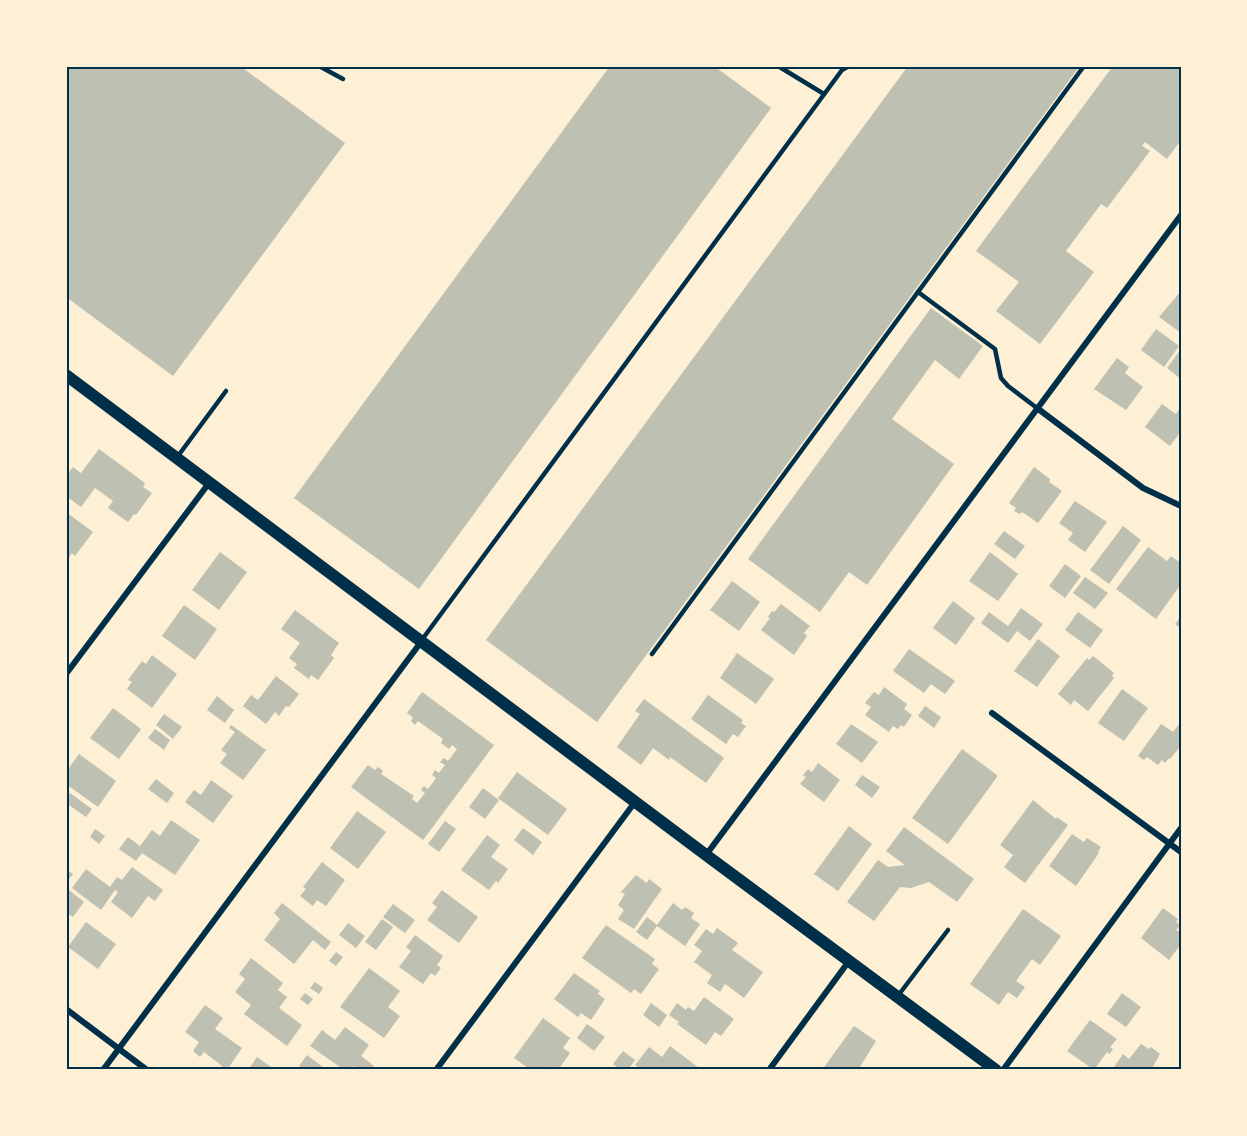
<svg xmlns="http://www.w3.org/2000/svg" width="1247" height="1136" font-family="'Work Sans',sans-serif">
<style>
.building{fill:#bec0b2}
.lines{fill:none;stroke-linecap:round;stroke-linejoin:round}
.service{stroke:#003049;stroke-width:4.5}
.minor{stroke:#003049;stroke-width:6}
.secondary{stroke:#003049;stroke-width:12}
.neatline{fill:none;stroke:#003049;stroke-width:2}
</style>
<rect width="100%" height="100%" fill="#fdf0d5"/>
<!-- building -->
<g class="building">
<polygon points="66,66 240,66 345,143 173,376 66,297"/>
<polygon points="610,66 714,66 771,108 419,589 294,498"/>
<polygon points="908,66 991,66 996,69 998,66 1079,67 597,722 486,640"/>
<polygon points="1113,66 1181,66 1181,140 1167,159 1145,142 1142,146 1150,151 1107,208 1101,204 1066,251 1094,272 1040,344 996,311 1019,282 976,251"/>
<polygon points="1181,291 1181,333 1159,317"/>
<polygon points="931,308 983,346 959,379 935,360 892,419 954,464 867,585 849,572 820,612 748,559"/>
<polygon points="1156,329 1179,346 1164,367 1141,350"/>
<polygon points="1181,349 1181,379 1167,368"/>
<polygon points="1117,358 1129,367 1125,373 1143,387 1126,410 1094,389"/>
<polygon points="1162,404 1176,414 1181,406 1181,431 1170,446 1145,427"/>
<polygon points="99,449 145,483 143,487 152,493 136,515 134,514 128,522 108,508 113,501 95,488 81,507 66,496 66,476 73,467 81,473"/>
<polygon points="1034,467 1050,479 1049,482 1062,491 1038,523 1022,512 1020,514 1014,511 1016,508 1009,503"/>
<polygon points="1075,501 1107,522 1085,552 1068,540 1073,533 1059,523"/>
<polygon points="66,512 93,532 75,556 72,553 66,561"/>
<polygon points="1123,526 1141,540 1109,584 1090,570"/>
<polygon points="1004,531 1025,546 1015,559 994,544"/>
<polygon points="1148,547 1167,561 1171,556 1181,563 1181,584 1156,619 1116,589"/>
<polygon points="220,552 247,572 219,610 192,590"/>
<polygon points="990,552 1018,574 998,601 969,581"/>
<polygon points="1065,564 1081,576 1065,598 1049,586"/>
<polygon points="1085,577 1108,593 1095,609 1073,593"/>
<polygon points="732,581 760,602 739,631 710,610"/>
<polygon points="953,601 975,618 956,645 933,628"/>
<polygon points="781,604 810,626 804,633 807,636 794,655 761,630 770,618 768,617 772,611 774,612"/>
<polygon points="184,605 217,629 195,660 162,636"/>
<polygon points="1021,608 1043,624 1030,641 1017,631 1008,643 981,623 989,612 1008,626"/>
<polygon points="295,610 339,643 331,655 334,658 318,680 311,675 309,679 294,668 297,664 289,658 300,643 281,629"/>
<polygon points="1078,612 1103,630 1090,648 1065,630"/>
<polygon points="1181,616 1181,629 1175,624"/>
<polygon points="1038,639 1060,656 1037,687 1014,671"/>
<polygon points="909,649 955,681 945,694 931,684 924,693 893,671"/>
<polygon points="737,653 774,679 756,704 720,678"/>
<polygon points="152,655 177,674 152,708 127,689 132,682 128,680 142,661 146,664"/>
<polygon points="1093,656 1114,673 1112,676 1114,678 1088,711 1074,700 1071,705 1058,694 1087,658 1089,660"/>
<polygon points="276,676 299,694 289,707 286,706 279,716 275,712 266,724 243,706 251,695 258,700"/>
<polygon points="884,687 907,704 904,709 912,715 904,727 901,725 898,729 893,726 889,732 865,715 871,707 865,703 874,692 879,695"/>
<polygon points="1122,689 1148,708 1124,741 1098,723"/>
<polygon points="422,692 494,745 423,840 351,787 368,765 375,770 378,767 383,771 381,774 414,796 412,799 417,803 425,793 421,790 424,786 428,789 436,778 432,775 435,770 439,773 445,765 440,762 444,758 448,761 457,749 452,745 449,749 441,743 443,739 418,721 415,725 411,721 413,718 407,713"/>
<polygon points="708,695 743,720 741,723 746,726 738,737 733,734 726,744 691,719"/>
<polygon points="217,696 234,710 225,723 207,710"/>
<polygon points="644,699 724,758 706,783 670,757 669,760 653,748 641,765 617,747 640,714 635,711"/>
<polygon points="925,706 941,717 934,728 918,716"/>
<polygon points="113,708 141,729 119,759 90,738"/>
<polygon points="164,714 182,727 173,739 156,725"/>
<polygon points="1181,722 1181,750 1179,748 1170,759 1169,758 1165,763 1162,760 1158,765 1147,757 1144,760 1138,756 1161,724 1173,732"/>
<polygon points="851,724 878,742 862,763 836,744"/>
<polygon points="231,725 266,750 243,780 220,763 227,754 221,750 235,732 229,728"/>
<polygon points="155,729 170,740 164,750 148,738"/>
<polygon points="962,749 997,775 997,777 948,844 912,818"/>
<polygon points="79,754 116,781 98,807 66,784 66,772"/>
<polygon points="818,763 840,780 824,802 800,784 806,777 803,775 808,769 812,772"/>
<polygon points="517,772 567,809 548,835 498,798"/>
<polygon points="862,775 880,787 872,798 855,785"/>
<polygon points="156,779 174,793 167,803 148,789"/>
<polygon points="211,780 233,796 213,823 185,802 194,790 201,795"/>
<polygon points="483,788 499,800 485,819 469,807"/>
<polygon points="70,793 92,809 86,817 66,803 66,799"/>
<polygon points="1033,800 1056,819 1057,817 1068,825 1025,883 1004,867 1013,855 1000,845"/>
<polygon points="357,811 386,832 358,869 330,848"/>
<polygon points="171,820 200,840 175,875 142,853 136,861 119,849 128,837 140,846 152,830 160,836"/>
<polygon points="445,821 456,829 439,852 428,844"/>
<polygon points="849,826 872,844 838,891 814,874"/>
<polygon points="904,827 974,879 957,902 929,882 911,888 900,887 874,921 847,902 878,860 888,867 905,865 886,851"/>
<polygon points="523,828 542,842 533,855 514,840"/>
<polygon points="95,829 105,836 99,844 90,837"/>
<polygon points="1072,834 1084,842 1087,838 1101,847 1098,852 1099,853 1076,886 1049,866"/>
<polygon points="487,835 500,845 491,857 508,869 498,883 496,881 489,890 461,870"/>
<polygon points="322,862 345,880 326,906 317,900 313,906 300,896 306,889 303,887"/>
<polygon points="132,867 163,890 155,901 148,896 132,918 111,902 118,892 115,890 101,910 72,888 86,869 110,887 117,877 122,880"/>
<polygon points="66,869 73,874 66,883"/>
<polygon points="636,875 647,883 649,879 662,889 634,929 618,919 624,910 618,905 625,894 621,892"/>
<polygon points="69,890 84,902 73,917 66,912 66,894"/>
<polygon points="442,890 478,917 459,943 427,920 437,907 432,903"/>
<polygon points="282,903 331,942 325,950 313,940 294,964 264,940 280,919 274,913"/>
<polygon points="673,903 682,910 685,907 694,913 691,918 700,924 685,946 657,926 647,940 636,932 647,917 657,925"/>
<polygon points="393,904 415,920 405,933 383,917"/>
<polygon points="1163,908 1178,919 1176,922 1180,925 1176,930 1181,933 1181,944 1169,960 1141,938"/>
<polygon points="1023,909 1061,936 1040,965 1032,959 1016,981 1025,987 1017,998 1008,992 999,1005 970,984"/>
<polygon points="382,919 393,927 376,950 365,942"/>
<polygon points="86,922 116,944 98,969 68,947"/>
<polygon points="348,923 365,936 356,948 339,935"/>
<polygon points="606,925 655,959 652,964 659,969 641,994 634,989 631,993 582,958"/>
<polygon points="717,928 738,943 732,950 763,972 744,998 725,984 720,992 707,983 712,975 694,962 702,951 694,945 706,929 713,934"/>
<polygon points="415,935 443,956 437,965 441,968 435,976 431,973 423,984 399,967 411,951 406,947"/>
<polygon points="336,952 343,957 336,966 329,961"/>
<polygon points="251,958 283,983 278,990 287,997 279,1008 302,1025 287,1046 244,1014 251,1005 235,992 245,979 239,974"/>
<polygon points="369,968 400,991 388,1007 400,1016 384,1038 340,1007"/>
<polygon points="574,973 600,991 598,994 605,999 591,1020 581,1013 578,1017 554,999"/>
<polygon points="315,982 323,988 319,994 310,988"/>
<polygon points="305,993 313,999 308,1005 300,999"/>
<polygon points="1122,993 1141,1007 1126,1027 1107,1014"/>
<polygon points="704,997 734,1019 721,1036 715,1032 706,1045 677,1024 679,1022 669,1015 677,1003 686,1010 688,1007 694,1011"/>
<polygon points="651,1003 667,1015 659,1027 643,1015"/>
<polygon points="205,1005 223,1018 215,1029 242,1048 227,1070 204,1052 200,1057 193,1051 199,1042 185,1032"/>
<polygon points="543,1018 570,1038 563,1048 570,1053 558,1070 552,1066 549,1070 531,1070 514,1058"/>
<polygon points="1090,1020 1117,1039 1110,1047 1113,1049 1110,1054 1107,1052 1094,1070 1067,1051"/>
<polygon points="587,1024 605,1037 594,1051 577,1038"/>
<polygon points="854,1026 876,1041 858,1070 822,1070"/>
<polygon points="345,1027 369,1045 361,1056 374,1066 371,1070 359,1070 353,1066 350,1070 344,1070 310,1046 322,1030 335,1040"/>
<polygon points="1141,1044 1149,1049 1151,1047 1160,1054 1151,1070 1112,1070 1123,1054 1129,1059"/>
<polygon points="670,1046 699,1068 698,1070 642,1070 635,1065 649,1047 662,1057"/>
<polygon points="623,1051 635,1060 628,1070 621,1070 613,1064"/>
<polygon points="307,1055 327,1070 304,1070 299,1066"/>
<polygon points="257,1057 271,1067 269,1070 248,1070"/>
</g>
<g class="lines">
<!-- service -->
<g class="service">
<polyline points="319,66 343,79"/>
<polyline points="778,66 824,94"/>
<polyline points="918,292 995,349 1001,378 1008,386 1037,408"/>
<polyline points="178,456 226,391"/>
<polyline points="421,641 842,70 849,66"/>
<polyline points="652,654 1084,66"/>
<polyline points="897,997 948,930"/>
</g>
<!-- minor -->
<g class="minor">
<polyline points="1037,408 1143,488 1181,506"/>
<polyline points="66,674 209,483"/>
<polyline points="992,713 1181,852"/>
<polyline points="706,855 1181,215"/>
<polyline points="66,1009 147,1070"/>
<polyline points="103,1070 421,642"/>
<polyline points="436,1070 635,802"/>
<polyline points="769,1070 849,961"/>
<polyline points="1003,1070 1181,828"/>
</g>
<!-- secondary -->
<polyline class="secondary" points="66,375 706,855 996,1070"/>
</g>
<!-- border -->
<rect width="1247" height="1136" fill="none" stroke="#fdf0d5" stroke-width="135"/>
<rect x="68" y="68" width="1112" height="1000" class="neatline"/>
</svg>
